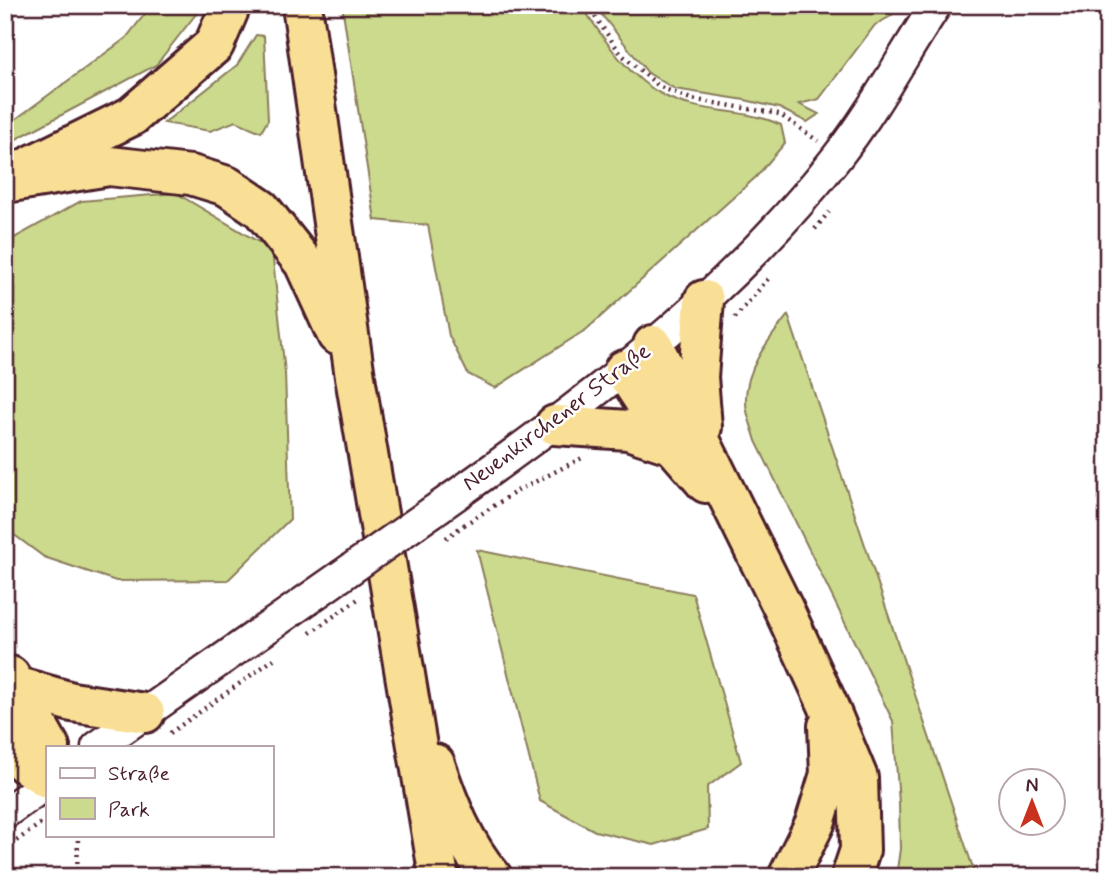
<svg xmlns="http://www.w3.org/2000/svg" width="1113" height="882" font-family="Mynerve,sans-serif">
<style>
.green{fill:#cbda8d;stroke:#8a7c5c;stroke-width:2}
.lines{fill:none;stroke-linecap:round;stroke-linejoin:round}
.minor-casing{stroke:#4a1f2b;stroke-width:35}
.highway-casing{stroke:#4a1f2b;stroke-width:44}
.path{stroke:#4a1f2b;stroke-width:4.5;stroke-dasharray:2 5;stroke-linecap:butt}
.minor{stroke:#fff;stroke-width:30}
.highway{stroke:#f9df96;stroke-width:38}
.minor-bridge-casing{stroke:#4a1f2b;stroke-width:35;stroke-linecap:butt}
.path-bridge{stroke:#4a1f2b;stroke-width:4.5;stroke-dasharray:2 5;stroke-linecap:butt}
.minor-bridge{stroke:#fff;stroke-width:30}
.labels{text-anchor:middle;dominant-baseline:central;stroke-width:5;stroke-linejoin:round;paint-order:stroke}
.street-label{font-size:23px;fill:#4a1f2b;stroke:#fff}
</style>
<rect width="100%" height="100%" fill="#fff"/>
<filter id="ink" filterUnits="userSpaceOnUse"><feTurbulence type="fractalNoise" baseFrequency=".0143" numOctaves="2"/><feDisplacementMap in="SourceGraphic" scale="14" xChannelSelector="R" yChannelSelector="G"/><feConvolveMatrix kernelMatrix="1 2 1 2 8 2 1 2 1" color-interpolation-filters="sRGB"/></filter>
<g filter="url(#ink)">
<!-- green -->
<g class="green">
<polygon points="152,5 203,5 156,65 5,145 5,127 126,38"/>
<path d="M342,5H581C604,39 627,77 665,96C700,114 745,108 781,125L785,143L756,177L587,329L495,388L468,374L449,336L428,225L375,220Z"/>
<polygon points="594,5 898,5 891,16 875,25 819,99 799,104 819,114 807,122 779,108 745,100 675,89 648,73"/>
<polygon points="256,35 264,36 268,120 261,132 236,121 210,131 164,123 237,65"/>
<polygon points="176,193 272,250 285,373 290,519 228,580 116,581 44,557 5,528 5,243 81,201"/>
<path d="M788,315L976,877H896L900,849L899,803L893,721L756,441C753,429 746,415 746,403C744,370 769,339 788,315Z"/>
<polygon points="477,550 693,594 741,762 707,787 708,829 654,845 595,831 540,801"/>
</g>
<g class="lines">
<defs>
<g id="minor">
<path d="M432,512C579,408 726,300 837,157C874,110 903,55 936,5"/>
<polyline points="97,747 341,576"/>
<polyline points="5,813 47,783"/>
</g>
<g id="highway">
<polyline points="302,5 355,377 439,877"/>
<polyline points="28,167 132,116 214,45 231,5"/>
<polyline points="5,183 109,166 191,175 227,186 261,209 304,263 337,335"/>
<polyline points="653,345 784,610 827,703 858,778 860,850 851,877"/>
<polyline points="624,370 673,445 706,483"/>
<polyline points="555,425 628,430 673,445"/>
<polyline points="702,427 698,377 704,300"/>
<polyline points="10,676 50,747"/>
<polyline points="19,687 72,702 145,713"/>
<polyline points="5,726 24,763 47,778"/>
<path d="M435,764C448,803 464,845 492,877"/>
<polyline points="788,877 815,823 830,774 828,726"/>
</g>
</defs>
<!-- minor casing -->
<use href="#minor" class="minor-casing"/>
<!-- highway casing -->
<use href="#highway" class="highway-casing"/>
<!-- path -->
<g class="path">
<polyline points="587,5 621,54 660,87 691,99 779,114 818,141"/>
<polyline points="815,229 829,212"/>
<polyline points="735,318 768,279"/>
<polyline points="464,525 517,491 582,458"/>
<polyline points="170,733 274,659"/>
<polyline points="5,849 47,819"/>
<polyline points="77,877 78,835"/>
</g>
<!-- minor -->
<use href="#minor" class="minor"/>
<!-- highway -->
<use href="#highway" class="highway"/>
<defs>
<polyline id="minor-bridge" points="341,576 432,512"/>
</defs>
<!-- minor-bridge casing -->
<use href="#minor-bridge" class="minor-bridge-casing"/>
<!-- path-bridge -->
<g class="path-bridge">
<polyline points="446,538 464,525"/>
<polyline points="310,633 358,599"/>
</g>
<!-- minor-bridge -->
<use href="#minor-bridge" class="minor-bridge"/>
</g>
</g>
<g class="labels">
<!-- street labels -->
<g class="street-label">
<text transform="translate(557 418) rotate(-37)">Neuenkirchener Straße</text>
</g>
</g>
<!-- margin -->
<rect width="1113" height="882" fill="none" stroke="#fff" stroke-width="28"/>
<rect x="14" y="14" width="1085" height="854" fill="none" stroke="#4a1f2b" stroke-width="2.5" filter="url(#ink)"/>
<!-- legend -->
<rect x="46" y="746" width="228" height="91" fill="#ffffff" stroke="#b7a5aa" stroke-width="2"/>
<rect x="60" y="768" width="35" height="10" fill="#ffffff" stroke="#b7a5aa" stroke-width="2"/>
<text x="108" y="780" font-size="21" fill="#4a1f2b">Straße</text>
<rect x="60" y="798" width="35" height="21" fill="#cbda8d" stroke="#b7a5aa" stroke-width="2"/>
<text x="108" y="816" font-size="21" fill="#4a1f2b">Park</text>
<!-- north arrow -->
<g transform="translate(1032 802)"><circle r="33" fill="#ffffff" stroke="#b7a5aa" stroke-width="2"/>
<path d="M0-5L12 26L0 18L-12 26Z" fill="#c8321e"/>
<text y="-10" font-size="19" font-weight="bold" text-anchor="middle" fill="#4a1f2b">N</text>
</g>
</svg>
